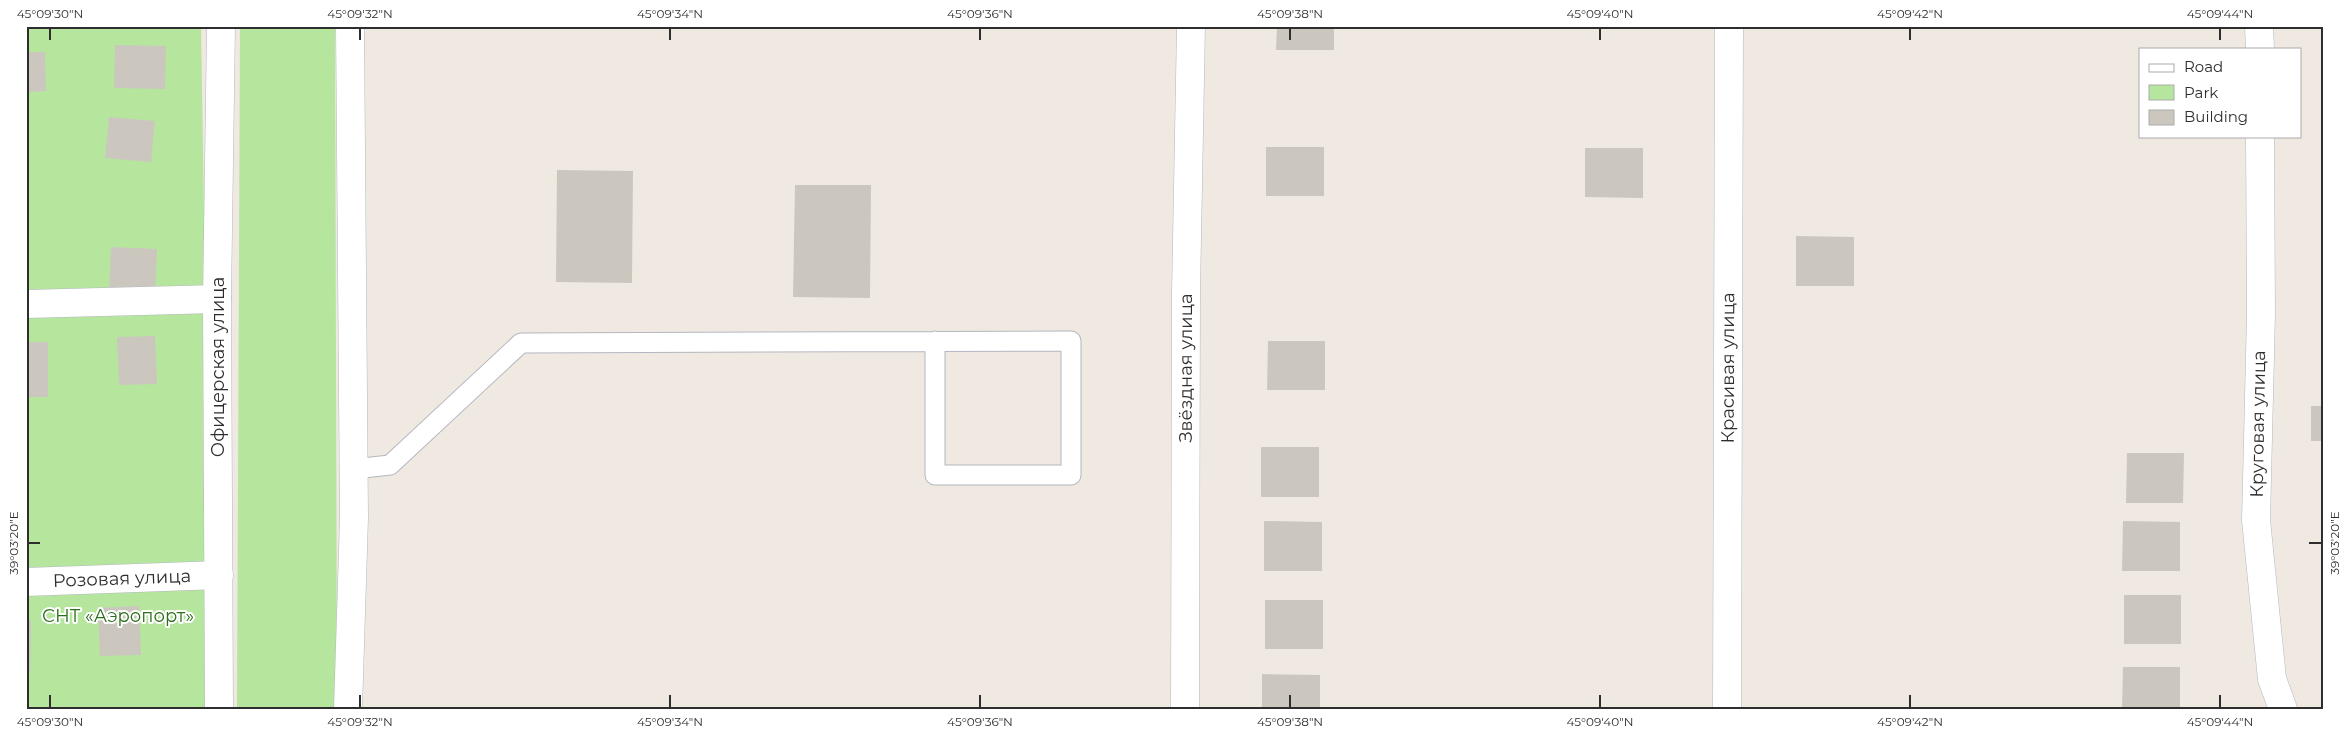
<svg xmlns="http://www.w3.org/2000/svg" width="2349" height="735" font-family="Montserrat,sans-serif">
<style>
.green{fill:#b6e59e}
.building{fill:#cbc7bf}
.lines{fill:none;stroke-linecap:round;stroke-linejoin:round}
.lane-casing{stroke:#b4b7c1;stroke-width:21}
.street-casing{stroke:#b4b7c1;stroke-width:29}
.lane{stroke:#fff;stroke-width:19}
.street{stroke:#fff;stroke-width:28}
.ticks{fill:none;stroke:#2e2e2e;stroke-width:2}
.labels{text-anchor:middle;dominant-baseline:central;stroke-width:4;stroke-linejoin:round;paint-order:stroke}
.street-label{font-size:18px;fill:#2e2e2e;stroke:#fff}
.park-label{font-size:18px;fill:#2c6e1b;stroke:#fff}
.neatline{fill:none;stroke:#2e2e2e;stroke-width:2}
.ticks-label{font-size:12px;text-anchor:middle;fill:#2e2e2e}
</style>
<rect width="100%" height="100%" fill="#efe9e1"/>
<!-- green -->
<g class="green">
<polygon points="26,26 201,26 212,709 26,709"/>
<polygon points="240,26 335,26 337,709 237,709"/>
</g>
<!-- building -->
<g class="building">
<polygon points="1277,26 1334,26 1334,50 1276,50"/>
<polygon points="115,45 166,46 165,89 114,88"/>
<polygon points="26,52 45,52 46,91 26,92"/>
<polygon points="109,117 155,121 151,162 105,158"/>
<rect x="1266" y="147" width="58" height="49"/>
<polygon points="1585,148 1643,148 1643,198 1585,197"/>
<polygon points="557,170 633,171 632,283 556,282"/>
<polygon points="795,185 871,185 870,298 793,297"/>
<polygon points="1796,236 1854,237 1854,286 1796,286"/>
<polygon points="111,247 157,249 155,294 109,292"/>
<polygon points="155,336 157,384 119,385 117,337"/>
<polygon points="1268,341 1325,341 1325,390 1267,390"/>
<rect x="26" y="342" width="22" height="55"/>
<rect x="2311" y="406" width="12" height="35"/>
<rect x="1261" y="447" width="58" height="50"/>
<polygon points="2127,453 2184,453 2183,503 2126,503"/>
<polygon points="1264,521 1322,522 1322,571 1264,571"/>
<polygon points="2123,521 2180,522 2180,571 2122,571"/>
<rect x="2124" y="595" width="57" height="49"/>
<rect x="1265" y="600" width="58" height="49"/>
<polygon points="139,606 141,655 100,656 98,608"/>
<polygon points="26,620 31,620 30,673 26,673"/>
<polygon points="2123,667 2180,667 2180,709 2122,709"/>
<polygon points="1262,674 1320,675 1320,709 1262,709"/>
</g>
<g class="lines">
<defs>
<polyline id="lane" points="354,469 390,465 521,343 1071,341 1071,475 935,475 935,341"/>
<g id="street">
<polyline points="2259,26 2260,49"/>
<polyline points="2260,136 2261,314 2256,520 2272,679 2283,709"/>
<polyline points="26,304 217,299"/>
<path id="s1" d="M26,582L219,575"/>
<polyline points="219,709 217,299 221,26"/>
<polyline points="348,709 354,518 350,26"/>
<path id="s2" d="M1185,709L1186,292L1191,26"/>
<path id="s3" d="M1727,709L1729,26"/>
</g>
</defs>
<!-- lane casing -->
<use href="#lane" class="lane-casing"/>
<!-- street casing -->
<use href="#street" class="street-casing"/>
<!-- lane -->
<use href="#lane" class="lane"/>
<!-- street -->
<use href="#street" class="street"/>
</g>
<!-- ticks -->
<path class="ticks" d="M50,28V40M360,28V40M670,28V40M980,28V40M1290,28V40M1600,28V40M1910,28V40M2220,28V40M28,543H40M2309,543H2322M50,695V708M360,695V708M670,695V708M980,695V708M1290,695V708M1600,695V708M1910,695V708M2220,695V708"/>
<g class="labels">
<!-- street labels -->
<g class="street-label">
<text transform="translate(218 367) rotate(-90)">Офицерская улица</text>
<text stroke="none"><textPath href="#s2" startOffset="341">Звёздная улица</textPath></text>
<text stroke="none"><textPath href="#s3" startOffset="341">Красивая улица</textPath></text>
<text transform="translate(2258 424) rotate(-89)">Круговая улица</text>
<text stroke="none"><textPath href="#s1" startOffset="96">Розовая улица</textPath></text>
</g>
<!-- park labels -->
<g class="park-label">
<text x="118" y="616">СНТ «Аэропорт»</text>
</g>
</g>
<!-- border -->
<rect width="2349" height="735" fill="none" stroke="#ffffff" stroke-width="55"/>
<!-- legend -->
<rect x="2139" y="48" width="162" height="90" fill="#ffffff" stroke="#ababab"/>
<rect x="2149" y="64" width="25" height="8" fill="#ffffff" stroke="#ababab"/>
<text x="2184" y="72" font-size="15" fill="#2e2e2e">Road</text>
<rect x="2149" y="85" width="25" height="15" fill="#b6e59e" stroke="#ababab"/>
<text x="2184" y="98" font-size="15" fill="#2e2e2e">Park</text>
<rect x="2149" y="110" width="25" height="15" fill="#cbc7bf" stroke="#ababab"/>
<text x="2184" y="122" font-size="15" fill="#2e2e2e">Building</text>
<rect x="28" y="28" width="2294" height="680" class="neatline"/>
<g class="ticks-label">
<text x="50" y="18">45°09'30"N</text>
<text x="360" y="18">45°09'32"N</text>
<text x="670" y="18">45°09'34"N</text>
<text x="980" y="18">45°09'36"N</text>
<text x="1290" y="18">45°09'38"N</text>
<text x="1600" y="18">45°09'40"N</text>
<text x="1910" y="18">45°09'42"N</text>
<text x="2220" y="18">45°09'44"N</text>
<text transform="translate(2335 543) rotate(-90)" y="4">39°03'20"E</text>
<text transform="translate(14 543) rotate(-90)" y="4">39°03'20"E</text>
<text x="50" y="726">45°09'30"N</text>
<text x="360" y="726">45°09'32"N</text>
<text x="670" y="726">45°09'34"N</text>
<text x="980" y="726">45°09'36"N</text>
<text x="1290" y="726">45°09'38"N</text>
<text x="1600" y="726">45°09'40"N</text>
<text x="1910" y="726">45°09'42"N</text>
<text x="2220" y="726">45°09'44"N</text>
</g>
</svg>
